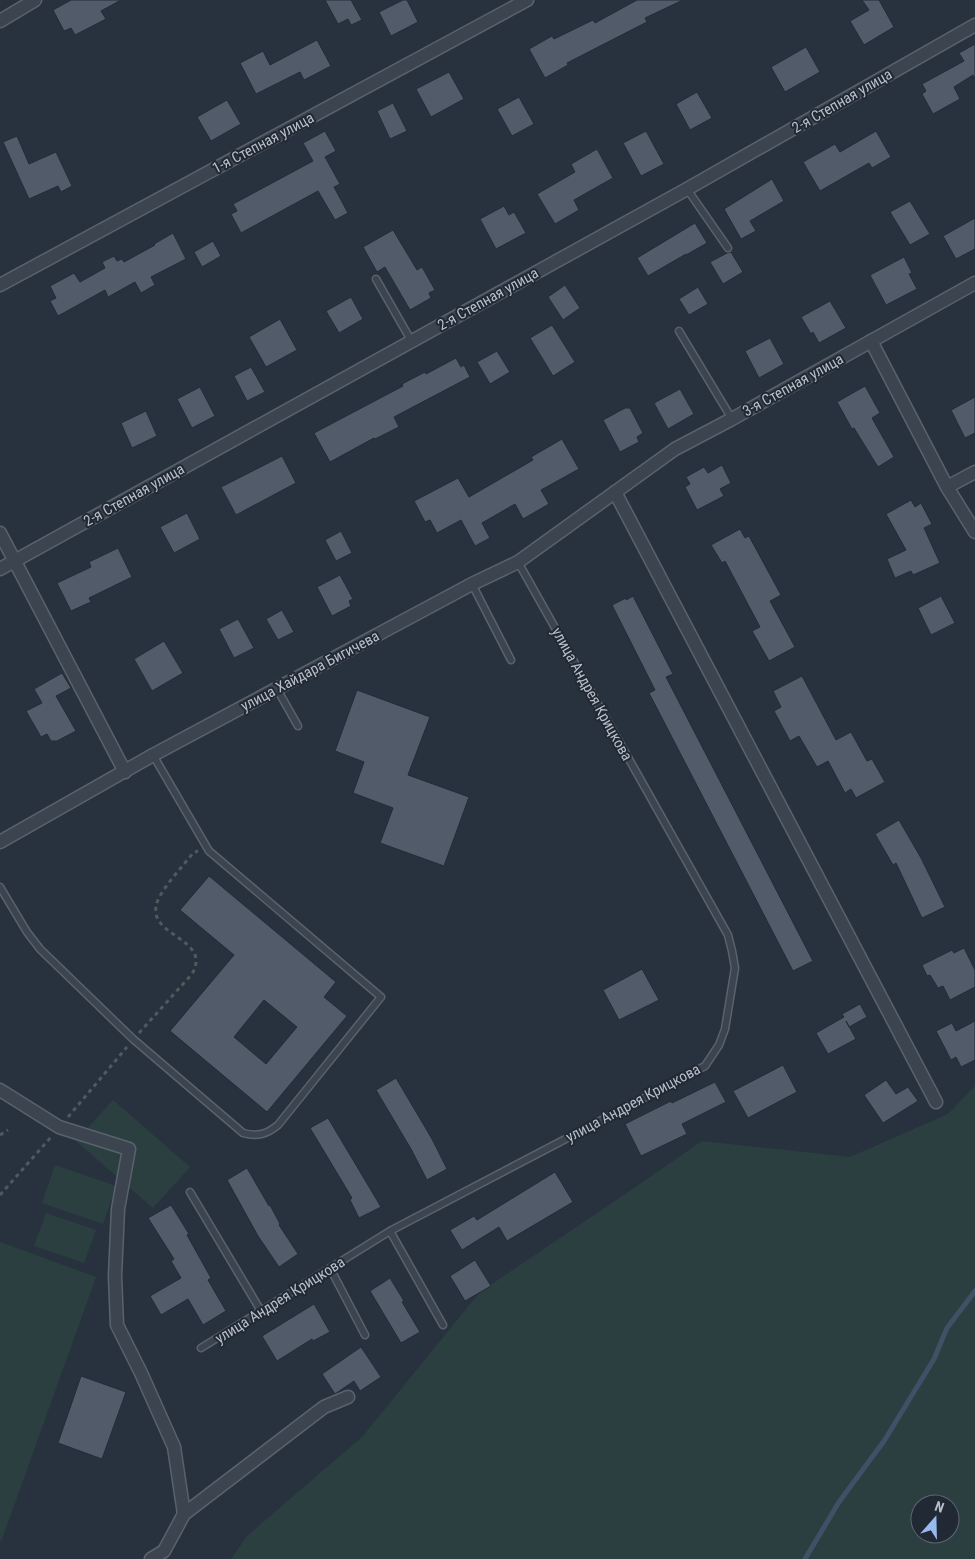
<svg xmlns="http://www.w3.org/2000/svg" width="975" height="1559" font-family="'Roboto Condensed',sans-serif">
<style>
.green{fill:#2b3f40;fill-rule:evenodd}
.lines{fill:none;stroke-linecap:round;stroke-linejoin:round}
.stream{stroke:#405066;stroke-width:5}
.building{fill:#515b69;stroke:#232b36;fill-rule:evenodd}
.lane-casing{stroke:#5a626c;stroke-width:9}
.street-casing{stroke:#5a626c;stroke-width:15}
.path{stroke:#4a5c5e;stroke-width:3;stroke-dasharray:4 4;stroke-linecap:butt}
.lane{stroke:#3c444f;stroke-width:6}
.street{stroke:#3c444f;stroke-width:12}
.labels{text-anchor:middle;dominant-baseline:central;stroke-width:4;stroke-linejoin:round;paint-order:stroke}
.street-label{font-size:15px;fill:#b8bfc9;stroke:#212934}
</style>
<rect width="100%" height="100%" fill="#28323e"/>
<!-- green -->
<g class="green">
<path d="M975,1086V1559H231L247,1536L362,1437L480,1292L618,1199L702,1141L850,1157L948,1114ZM920,1504H950V1534H920Z"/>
<polygon points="113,1100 190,1167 153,1208 76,1141"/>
<polygon points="55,1165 116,1186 103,1224 42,1203"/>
<polygon points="46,1213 96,1230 84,1263 34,1246"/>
<polygon points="0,1242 96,1277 1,1542 0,1541"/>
</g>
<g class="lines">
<!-- stream -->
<polyline class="stream" points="805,1559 839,1502 884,1441 934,1359 947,1328 975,1291"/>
</g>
<!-- building -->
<g class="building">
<polygon points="71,0 121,0 101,11 106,19 75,35 71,28 64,31 53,10"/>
<polygon points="325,0 351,0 362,20 351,25 348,19 338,24"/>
<polygon points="403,0 407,0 418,22 391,36 379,12"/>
<polygon points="637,0 683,0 645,18 647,22 567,63 568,65 545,78 529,49 552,36 554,39 593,20 595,23"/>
<polygon points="862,0 879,0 894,27 864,45 850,21 869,10"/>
<polygon points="317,40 331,66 304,80 300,72 256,94 240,63 263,51 270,65"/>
<polygon points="975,44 975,79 973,75 954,87 960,99 933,114 922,94 926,91 922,84 964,61 959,53"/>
<polygon points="806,47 820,72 785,92 771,67"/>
<polygon points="449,72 464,99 431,117 416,89"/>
<polygon points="697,92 712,118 690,130 676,104"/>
<polygon points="519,97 534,124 512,136 497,109"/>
<polygon points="227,100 241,124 211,141 197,117"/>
<polygon points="393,103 407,131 390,139 377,111"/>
<polygon points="325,131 336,151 325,157 340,184 334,187 348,213 335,220 318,191 241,233 231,214 237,211 233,204 313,161 303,143"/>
<polygon points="646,131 664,164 641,176 623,143"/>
<polygon points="876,131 891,157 872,168 869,163 820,191 803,162 835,144 840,152"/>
<polygon points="17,136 29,164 56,152 72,186 61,192 58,186 29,199 3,142"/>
<polygon points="597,149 613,178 574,200 579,210 555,224 537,194 575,172 571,164"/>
<polygon points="772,179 784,201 750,221 756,231 741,239 724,209"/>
<polygon points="910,201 930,234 910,245 890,212"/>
<polygon points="504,206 509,215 514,212 526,233 496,249 480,219"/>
<polygon points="975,218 975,249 956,259 943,236"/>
<polygon points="695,223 707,243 686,255 686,254 648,276 637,258"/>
<polygon points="393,230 417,270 422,267 435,290 429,293 431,298 410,310 385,267 377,272 363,247"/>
<polygon points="173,233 186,259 151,277 155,285 141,293 135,282 108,297 105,290 58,316 50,301 56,298 50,286 74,273 80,282 105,268 102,262 114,256 117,261 122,259 124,262 155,245 154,244"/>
<polygon points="213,241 221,256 202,267 194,252"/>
<polygon points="731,252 743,272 723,284 710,262 727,253"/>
<polygon points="904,257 912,273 909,274 917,289 886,305 870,275"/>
<polygon points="565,285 580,308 563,320 548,297"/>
<polygon points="698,287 708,304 689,315 679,299"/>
<polygon points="351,297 363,319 339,333 326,311"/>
<polygon points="830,301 846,328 819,343 813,332 811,334 801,317"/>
<polygon points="280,319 297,350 266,367 249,337"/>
<polygon points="552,325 575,362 553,376 530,338"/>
<polygon points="770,338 784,364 759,378 745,351"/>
<polygon points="497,351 510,372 490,384 477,362"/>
<polygon points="456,358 461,367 464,365 470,377 394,417 399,427 375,439 374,438 330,462 314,433 403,386 402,384 425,372 426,374"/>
<polygon points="251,367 265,392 247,401 234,376"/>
<polygon points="865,386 880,413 872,418 894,457 878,467 854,428 852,429 837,402"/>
<polygon points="200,387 215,416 192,428 177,399"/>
<polygon points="680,389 694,414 668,429 654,403"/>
<polygon points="975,397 975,433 965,438 951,410"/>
<polygon points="625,408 630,408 643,433 637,437 639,442 620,452 603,420"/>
<polygon points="146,411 157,436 132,448 121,423"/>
<polygon points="562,439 579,469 541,490 549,504 523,519 515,504 482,523 490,538 475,546 461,520 437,533 430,520 425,522 414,501 458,478 469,497 533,460 531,457"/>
<polygon points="282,456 296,483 236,515 221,487"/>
<polygon points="722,465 731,483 720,489 724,496 697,510 685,487 690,484 686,477 704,467 708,473"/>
<polygon points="911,500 915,507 921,503 932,524 924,528 940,563 913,575 911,571 895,578 887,559 906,550 886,514"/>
<polygon points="187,513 200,539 174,553 160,527"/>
<polygon points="740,529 745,538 749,536 781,595 770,601 795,647 769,661 752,631 760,627 725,561 722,563 711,545"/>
<polygon points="341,531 352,553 336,561 325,540"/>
<polygon points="118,548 132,577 89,598 91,602 71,611 57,583 91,567 89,562"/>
<polygon points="340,575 353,599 349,601 351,606 332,616 317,587"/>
<polygon points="633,596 673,674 666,677 813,961 793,971 649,693 655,690 612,605 626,598 626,600"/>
<polygon points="941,596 955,623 931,635 918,608"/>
<polygon points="282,610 294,632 278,640 266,619"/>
<polygon points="238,619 254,648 234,658 219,629"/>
<polygon points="164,641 183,673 152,691 134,659"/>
<polygon points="62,673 71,688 56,696 76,731 57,741 51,741 47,734 41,737 26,711 42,703 34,689"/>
<polygon points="802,676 836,740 851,732 867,761 872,759 885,782 856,798 851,789 845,793 828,761 817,767 799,736 790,741 774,711 781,707 773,691"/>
<polygon points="357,690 430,717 408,775 469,797 444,866 380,843 393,808 353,793 364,762 335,751"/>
<polygon points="899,820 921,858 945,907 922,918 896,863 893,865 875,834"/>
<path d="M209,876L336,982L324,997L347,1016L267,1112L170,1031L234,955L180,910ZM264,1000L297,1027L266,1064L234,1037Z"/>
<polygon points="964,948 975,970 975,987 950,1000 943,986 938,988 930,975 927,976 922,965 952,950 954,953"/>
<polygon points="642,969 659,1000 619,1020 603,990"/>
<polygon points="860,1004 867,1017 849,1027 846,1021 856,1039 828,1054 816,1033 844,1017 842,1014"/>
<polygon points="975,1021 975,1060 961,1067 956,1057 951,1060 936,1031 952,1023 956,1031"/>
<polygon points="783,1065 797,1092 748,1118 733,1091"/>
<polygon points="396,1078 432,1139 447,1169 427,1180 411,1149 376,1090"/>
<polygon points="886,1080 896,1094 908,1087 918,1101 883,1123 864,1095"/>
<polygon points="715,1082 726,1102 682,1124 687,1134 641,1156 625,1124 671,1101 672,1103"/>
<polygon points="328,1118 381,1207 359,1218 350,1200 352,1198 310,1128"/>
<polygon points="247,1168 269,1206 270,1205 280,1224 279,1225 298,1254 279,1267 258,1236 227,1180"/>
<polygon points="555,1172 573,1202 507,1241 499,1227 462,1250 450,1230 474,1216 477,1220"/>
<polygon points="171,1205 189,1234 187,1235 211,1278 208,1280 226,1311 203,1325 188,1299 161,1315 150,1296 181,1278 171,1261 174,1259 148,1218"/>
<polygon points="475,1260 491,1286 465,1301 450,1276"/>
<polygon points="390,1278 404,1301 402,1302 420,1332 401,1343 370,1291"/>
<polygon points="314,1304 330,1332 313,1341 312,1339 277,1361 262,1336"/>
<polygon points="361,1347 381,1377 360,1391 354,1381 335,1394 322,1374"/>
<polygon points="81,1376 126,1392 102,1459 58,1443"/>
</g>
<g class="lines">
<defs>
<g id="lane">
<polyline points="687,189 728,248"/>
<polyline points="376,279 412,342"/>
<polyline points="679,331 732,419"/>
<polyline points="472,584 511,660"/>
<polyline points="277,689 298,726"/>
<path d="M0,887L27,932L40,949L133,1039L243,1133C258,1137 267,1134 278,1125L381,997L209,851L153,755"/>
<polyline points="190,1192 261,1311"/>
<polyline points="390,1231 443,1325"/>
<polyline points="330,1268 365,1335"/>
<polyline points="201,1348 390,1231 705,1066 719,1045 725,1029 735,968 732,951 728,935 518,562"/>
</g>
<g id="street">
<polyline points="0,21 35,0"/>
<polyline points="0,285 527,0"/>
<polyline points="871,341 947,487 975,532"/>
<polyline points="947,487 975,472"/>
<polyline points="615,492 936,1102"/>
<polyline points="0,533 125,772"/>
<polyline points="0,569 687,189 975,25"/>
<polyline points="0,842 153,755 472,584 518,562 675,449 732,419 975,283"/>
<polyline points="0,1090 59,1127 129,1149 118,1209 115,1276 117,1325 141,1373 174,1447 184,1514"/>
<polyline points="151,1559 164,1551 184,1514 324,1407 348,1397"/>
</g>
</defs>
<!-- lane casing -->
<use href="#lane" class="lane-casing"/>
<!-- street casing -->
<use href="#street" class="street-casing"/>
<!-- path -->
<g class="path">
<path d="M139,1033L192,974C212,939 151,937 156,907C157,893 184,865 193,853L198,851"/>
<polyline points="68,1117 127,1047"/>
<polyline points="0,1135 8,1130"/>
<polyline points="0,1195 51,1137"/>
</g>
<!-- lane -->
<use href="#lane" class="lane"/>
<!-- street -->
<use href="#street" class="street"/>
</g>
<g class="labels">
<!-- street labels -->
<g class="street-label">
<text transform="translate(842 101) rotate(-30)">2-я Степная улица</text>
<text transform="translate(263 143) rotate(-28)">1-я Степная улица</text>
<text transform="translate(488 299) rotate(-29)">2-я Степная улица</text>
<text transform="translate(793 385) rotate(-29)">3-я Степная улица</text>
<text transform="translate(134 495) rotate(-29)">2-я Степная улица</text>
<text transform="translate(310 671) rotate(-28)">улица Хайдара Бигичева</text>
<text transform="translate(592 694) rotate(61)">улица Андрея Крицкова</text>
<text transform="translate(633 1103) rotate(-28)">улица Андрея Крицкова</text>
<text transform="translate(280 1300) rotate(-32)">улица Андрея Крицкова</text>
</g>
</g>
<!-- north arrow -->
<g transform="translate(935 1519) rotate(20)"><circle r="24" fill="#212934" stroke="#5d6570"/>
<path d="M0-4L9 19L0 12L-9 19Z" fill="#97baef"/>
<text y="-8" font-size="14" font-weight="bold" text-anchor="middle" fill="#b8bfc9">N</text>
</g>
</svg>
